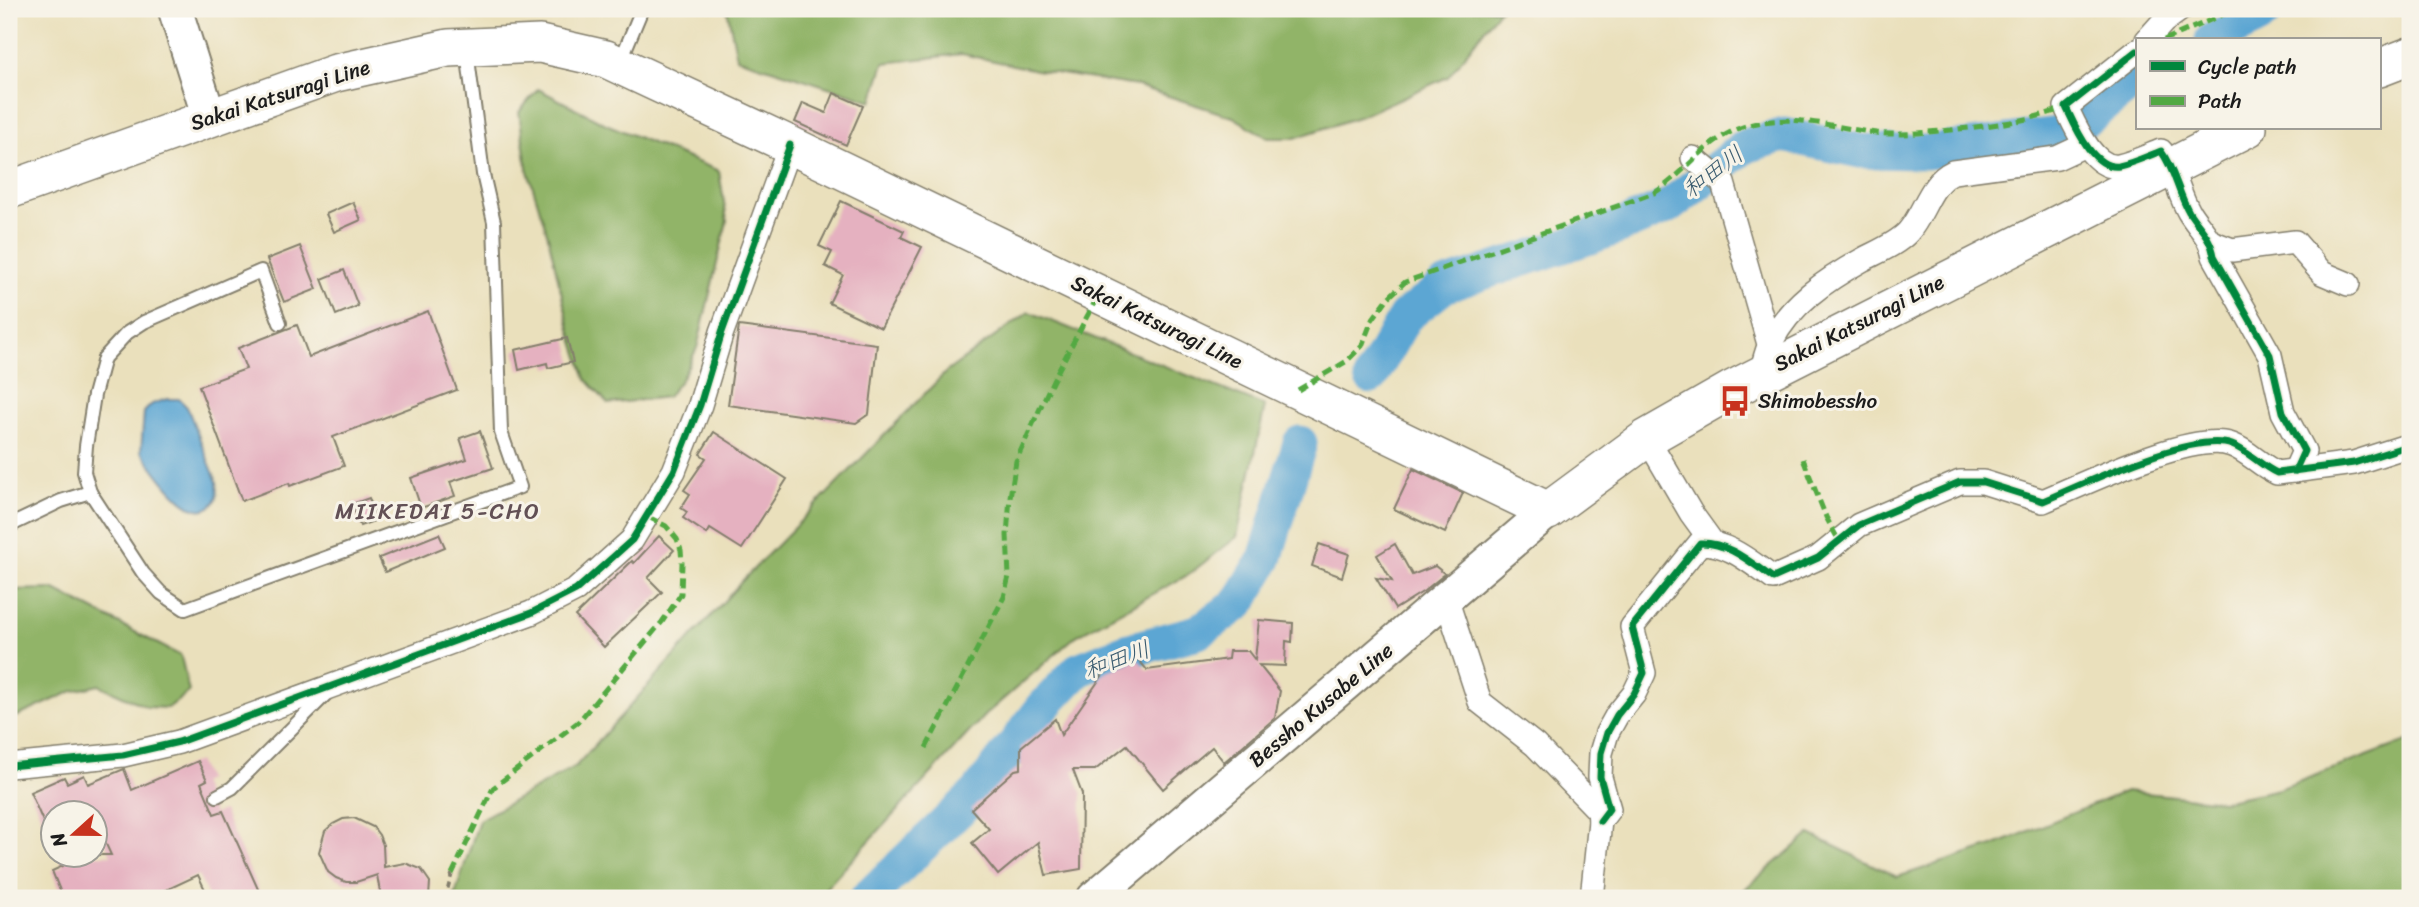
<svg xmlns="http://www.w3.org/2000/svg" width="2419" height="907" font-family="Sriracha,'Klee One',sans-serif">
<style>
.forest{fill:#91b468;stroke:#566842;stroke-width:2}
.water{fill:#5ba6d3;stroke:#3c6178;stroke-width:2}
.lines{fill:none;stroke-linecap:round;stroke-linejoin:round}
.river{stroke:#5ba6d3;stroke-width:35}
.building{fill:#e5b1c0}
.lane-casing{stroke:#837e6c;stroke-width:16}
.street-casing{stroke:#837e6c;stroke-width:26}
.secondary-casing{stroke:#837e6c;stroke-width:37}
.primary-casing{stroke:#837e6c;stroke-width:40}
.path{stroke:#837e6c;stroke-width:3.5;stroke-dasharray:5 5;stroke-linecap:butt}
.lane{stroke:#fff;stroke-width:12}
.street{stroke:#fff;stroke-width:23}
.secondary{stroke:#fff;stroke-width:33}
.primary{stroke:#fff;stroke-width:37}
.quiet{stroke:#52a943;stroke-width:5;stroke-dasharray:10 5;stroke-linecap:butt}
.cycleway-casing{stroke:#f7f3e8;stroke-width:11}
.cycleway{stroke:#00873e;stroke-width:7}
.labels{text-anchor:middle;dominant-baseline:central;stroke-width:6;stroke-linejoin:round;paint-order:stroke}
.street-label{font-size:21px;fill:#1c1c1c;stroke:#f7f3e8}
.poi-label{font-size:21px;fill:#1c1c1c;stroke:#f7f3e8;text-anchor:start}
.water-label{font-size:23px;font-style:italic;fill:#385a6e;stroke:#f7f3e8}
.neighbourhood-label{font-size:23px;letter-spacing:2px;fill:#625055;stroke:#f7f3e8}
</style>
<rect width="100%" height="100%" fill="#f7f3e8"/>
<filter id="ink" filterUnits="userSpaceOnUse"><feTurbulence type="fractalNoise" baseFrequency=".0143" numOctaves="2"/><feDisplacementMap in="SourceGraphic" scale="14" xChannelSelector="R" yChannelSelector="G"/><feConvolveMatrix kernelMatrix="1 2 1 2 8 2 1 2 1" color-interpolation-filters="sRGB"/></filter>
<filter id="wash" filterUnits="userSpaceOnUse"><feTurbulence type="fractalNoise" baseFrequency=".00686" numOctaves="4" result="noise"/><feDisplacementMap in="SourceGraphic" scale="28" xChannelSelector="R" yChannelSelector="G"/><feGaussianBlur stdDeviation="1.57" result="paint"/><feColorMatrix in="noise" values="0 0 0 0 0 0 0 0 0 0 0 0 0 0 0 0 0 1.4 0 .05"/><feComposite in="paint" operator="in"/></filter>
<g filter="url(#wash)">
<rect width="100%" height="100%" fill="#eae0bc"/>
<!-- forest -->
<g class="forest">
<polygon points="727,9 1500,9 1448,77 1361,116 1295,138 1268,138 1233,117 1137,86 1036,70 962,54 884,63 872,101 737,58"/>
<polygon points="538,89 606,124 719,171 727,221 697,348 682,378 667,397 608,404 586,379 570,329 548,236 527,168 519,112"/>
<polygon points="1029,312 1265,406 1237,537 1188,575 1076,636 985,715 817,898 454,898 479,820 576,766 743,580 946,372"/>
<polygon points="53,589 181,656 189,692 168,708 147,707 99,685 73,691 16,717 9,708 9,590"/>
<polygon points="2410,740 2410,898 1734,898 1810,834 1897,877 1993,846 2126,791 2222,801 2279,789"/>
</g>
<!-- water -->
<path class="water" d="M167,399H179L187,407L217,482C218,491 219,501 210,507C187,522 153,467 141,451L144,412L152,404Z"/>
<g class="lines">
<!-- river -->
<g class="river">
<polyline points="2212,40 2258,18 2268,9"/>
<polyline points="1371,377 1405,317 1444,286 1611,230 1669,206 1745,146 1784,135 1861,151 1927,152 2057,134 2092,115 2137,80"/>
<polyline points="867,898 977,793 1044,706 1078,670 1126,651 1198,632 1238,604 1265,559 1300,443"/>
</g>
</g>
<g id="blocks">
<!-- building -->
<g class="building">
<polygon points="834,93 863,106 846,145 795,122 803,103 826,113"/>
<polygon points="841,201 904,231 901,237 922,247 881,328 829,303 843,275 825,266 832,252 819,246"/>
<polygon points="353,202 361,220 334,232 326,214"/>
<polygon points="300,246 317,289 284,302 267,259"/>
<polygon points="344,270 358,306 336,315 322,279"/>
<polygon points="428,311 457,390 333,437 344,466 290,486 289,483 242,501 199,386 246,369 238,348 297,325 309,357"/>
<polygon points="739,326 877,344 869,414 856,423 728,405"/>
<polygon points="567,338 573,362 548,368 547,363 519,370 515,350"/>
<polygon points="480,431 493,468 450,482 455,496 421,508 411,478 467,459 460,438"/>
<polygon points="714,432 787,479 742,549 710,529 707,534 683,518 687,512 681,508 690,494 684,490 706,458 700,454"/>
<polygon points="1413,469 1463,493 1445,533 1394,509"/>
<polygon points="369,498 377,520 360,526 352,504"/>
<polygon points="439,534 445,547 385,572 379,558"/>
<polygon points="659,536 674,550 648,578 662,592 604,647 575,616 632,561 634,563"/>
<polygon points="1319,544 1349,554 1342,577 1312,566"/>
<polygon points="1395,544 1412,575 1435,566 1445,574 1424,591 1395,609 1376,578 1392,581 1377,555"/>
<polygon points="1259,620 1293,623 1292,642 1286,641 1285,666 1259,665 1280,691 1275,718 1224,762 1212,747 1163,789 1127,745 1095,770 1073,770 1082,794 1081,869 1046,875 1038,842 998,875 972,843 989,829 971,809 1015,770 1021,769 1021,747 1055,719 1061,735 1104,673 1138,659 1147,670 1228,659 1229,651 1248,651 1255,660"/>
<polygon points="198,761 207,780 201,783 214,814 223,811 262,898 209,898 198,875 149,898 63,898 52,871 63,866 58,855 111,855 94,818 94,813 52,813 52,842 30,792 64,777 67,783 84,775 88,784 124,769 132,790"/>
<polygon points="354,818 373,827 379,835 383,845 384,867 405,863 421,869 430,882 429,898 381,898 377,875 356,882 346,882 336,878 328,872 319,852 325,831 333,824 343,819"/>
</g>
</g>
</g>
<g filter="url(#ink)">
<use href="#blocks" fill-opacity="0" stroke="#837e6c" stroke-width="2"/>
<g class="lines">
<defs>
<g id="lane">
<polyline points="620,62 642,9"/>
<polyline points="90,492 84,472 86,446 94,395 104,358 127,333 144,322 261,271 280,323"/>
<polyline points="9,526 61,501 90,492 143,573 161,593 185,609 520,487 501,432 494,222 483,174 467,51"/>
<polyline points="217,796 232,788 329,691"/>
</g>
<g id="street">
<polyline points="2147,40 2163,22 2181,9"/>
<path d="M2137,51L2066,107C2075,126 2093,170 2119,166C2133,163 2148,156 2161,151C2175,170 2178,193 2189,212C2199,228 2211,237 2214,256L2270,355L2283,412L2304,451L2295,471"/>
<polyline points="1693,158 1723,183 1769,344"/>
<polyline points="2211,242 2232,250 2295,242 2322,273 2348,284"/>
<path d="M1761,373C1764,363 1766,351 1771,342C1790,304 1826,280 1862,260C1877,252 1897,244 1908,232C1925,213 1929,183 1953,172L2057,158L2085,145"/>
<polyline points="1647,438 1691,513 1712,542"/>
<polyline points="1446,598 1480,702 1535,745 1599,811 1600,821 1592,898"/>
<polyline points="9,766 123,755 179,742 531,613 576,590 632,540 674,471 700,405 722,332 790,145"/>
<path d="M1600,821L1609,809L1600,777L1601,753L1607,733L1617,715L1634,694L1644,673L1632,627L1700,543C1728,542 1750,562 1773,578L1818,558L1859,525L1960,482H1983L2043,501C2082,485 2193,430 2232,445C2248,451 2261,466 2277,473L2354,463L2410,445"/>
</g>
<g id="secondary">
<polyline points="175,9 209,117"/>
<polyline points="1094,898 1548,511"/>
</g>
<g id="primary">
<polyline points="2379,68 2410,56"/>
<polyline points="9,190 336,73 448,48 540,44 606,59 790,145 1548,511 1647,438 1731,390 2248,128"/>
</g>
</defs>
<!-- lane casing -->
<use href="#lane" class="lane-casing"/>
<!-- street casing -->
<use href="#street" class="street-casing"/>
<!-- secondary casing -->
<use href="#secondary" class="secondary-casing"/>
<!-- primary casing -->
<use href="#primary" class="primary-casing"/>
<!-- path -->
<polyline class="path" points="445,898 452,874"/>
<!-- lane -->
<use href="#lane" class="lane"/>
<!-- street -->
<use href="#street" class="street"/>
<!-- secondary -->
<use href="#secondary" class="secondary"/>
<!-- primary -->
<use href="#primary" class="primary"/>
<!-- quiet -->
<g class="quiet">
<polyline points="2164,40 2236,9"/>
<path d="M1298,390L1347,361L1362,346L1372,320L1388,298L1405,282L1654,193C1689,171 1706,137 1749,125C1792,113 1833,127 1876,133C1901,136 1926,132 1951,130C1992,125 2028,122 2066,107"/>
<polyline points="1803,459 1826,517 1839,541"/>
<polyline points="926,748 1004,597 1009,576 1007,535 1010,497 1016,461 1053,380 1099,294"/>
<polyline points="452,874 493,788 578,722 662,622 681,594 682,563 681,550 677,539 666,526 646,516"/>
</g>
<defs>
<g id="cycleway">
<path d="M2137,51L2066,107C2075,126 2093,170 2119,166C2133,163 2148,156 2161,151C2175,170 2178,193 2189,212C2199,228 2211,237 2214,256L2270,355L2283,412L2304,451L2295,471"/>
<polyline points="9,766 123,755 179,742 531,613 576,590 632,540 674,471 700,405 722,332 790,145"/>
<path d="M1600,821L1609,809L1600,777L1601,753L1607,733L1617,715L1634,694L1644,673L1632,627L1700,543C1728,542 1750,562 1773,578L1818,558L1859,525L1960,482H1983L2043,501C2082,485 2193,430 2232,445C2248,451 2261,466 2277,473L2354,463L2410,445"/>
</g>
</defs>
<!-- cycleway casing -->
<use href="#cycleway" class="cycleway-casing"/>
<!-- cycleway -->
<use href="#cycleway" class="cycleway"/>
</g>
</g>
<!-- icons -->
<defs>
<symbol id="bus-bare" viewBox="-9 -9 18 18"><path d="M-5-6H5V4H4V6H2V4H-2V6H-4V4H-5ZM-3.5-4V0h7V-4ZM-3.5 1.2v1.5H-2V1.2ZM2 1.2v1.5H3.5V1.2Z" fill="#c8321e" stroke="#f7f3e8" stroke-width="2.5" paint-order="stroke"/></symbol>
</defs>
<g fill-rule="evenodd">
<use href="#bus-bare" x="1713" y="379" width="44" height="44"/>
</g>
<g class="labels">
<!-- street labels -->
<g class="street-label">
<text transform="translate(280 95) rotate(-18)">Sakai Katsuragi Line</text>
<text transform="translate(1157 322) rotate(26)">Sakai Katsuragi Line</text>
<text transform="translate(1859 323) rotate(-27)">Sakai Katsuragi Line</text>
<text transform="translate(1321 705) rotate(-40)">Bessho Kusabe Line</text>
</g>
<!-- poi labels -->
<g class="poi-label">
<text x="1758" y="401">Shimobessho</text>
</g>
<!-- water labels -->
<g class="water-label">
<text transform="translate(1713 172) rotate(-37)">和田川</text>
<text transform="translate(1117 660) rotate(-20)">和田川</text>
</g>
<!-- neighbourhood labels -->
<g class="neighbourhood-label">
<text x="438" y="511">MIIKEDAI 5-CHO</text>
</g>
</g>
<!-- margin -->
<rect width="2419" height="907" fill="none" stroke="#f7f3e8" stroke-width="35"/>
<!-- legend -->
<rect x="2136" y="38" width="245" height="91" fill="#f7f3e8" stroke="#9f9d96" stroke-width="2"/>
<rect x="2150" y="61" width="35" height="10" fill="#00873e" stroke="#9f9d96" stroke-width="2"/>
<text x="2198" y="74" font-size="21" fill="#1c1c1c">Cycle path</text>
<rect x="2150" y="96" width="35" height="10" fill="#52a943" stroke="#9f9d96" stroke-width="2"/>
<text x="2198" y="108" font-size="21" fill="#1c1c1c">Path</text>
<!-- north arrow -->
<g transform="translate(74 834) rotate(249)"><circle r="33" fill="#f7f3e8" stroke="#9f9d96" stroke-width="2"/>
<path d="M0-5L12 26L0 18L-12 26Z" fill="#c8321e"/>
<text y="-10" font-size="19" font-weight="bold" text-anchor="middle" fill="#1c1c1c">N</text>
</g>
</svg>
